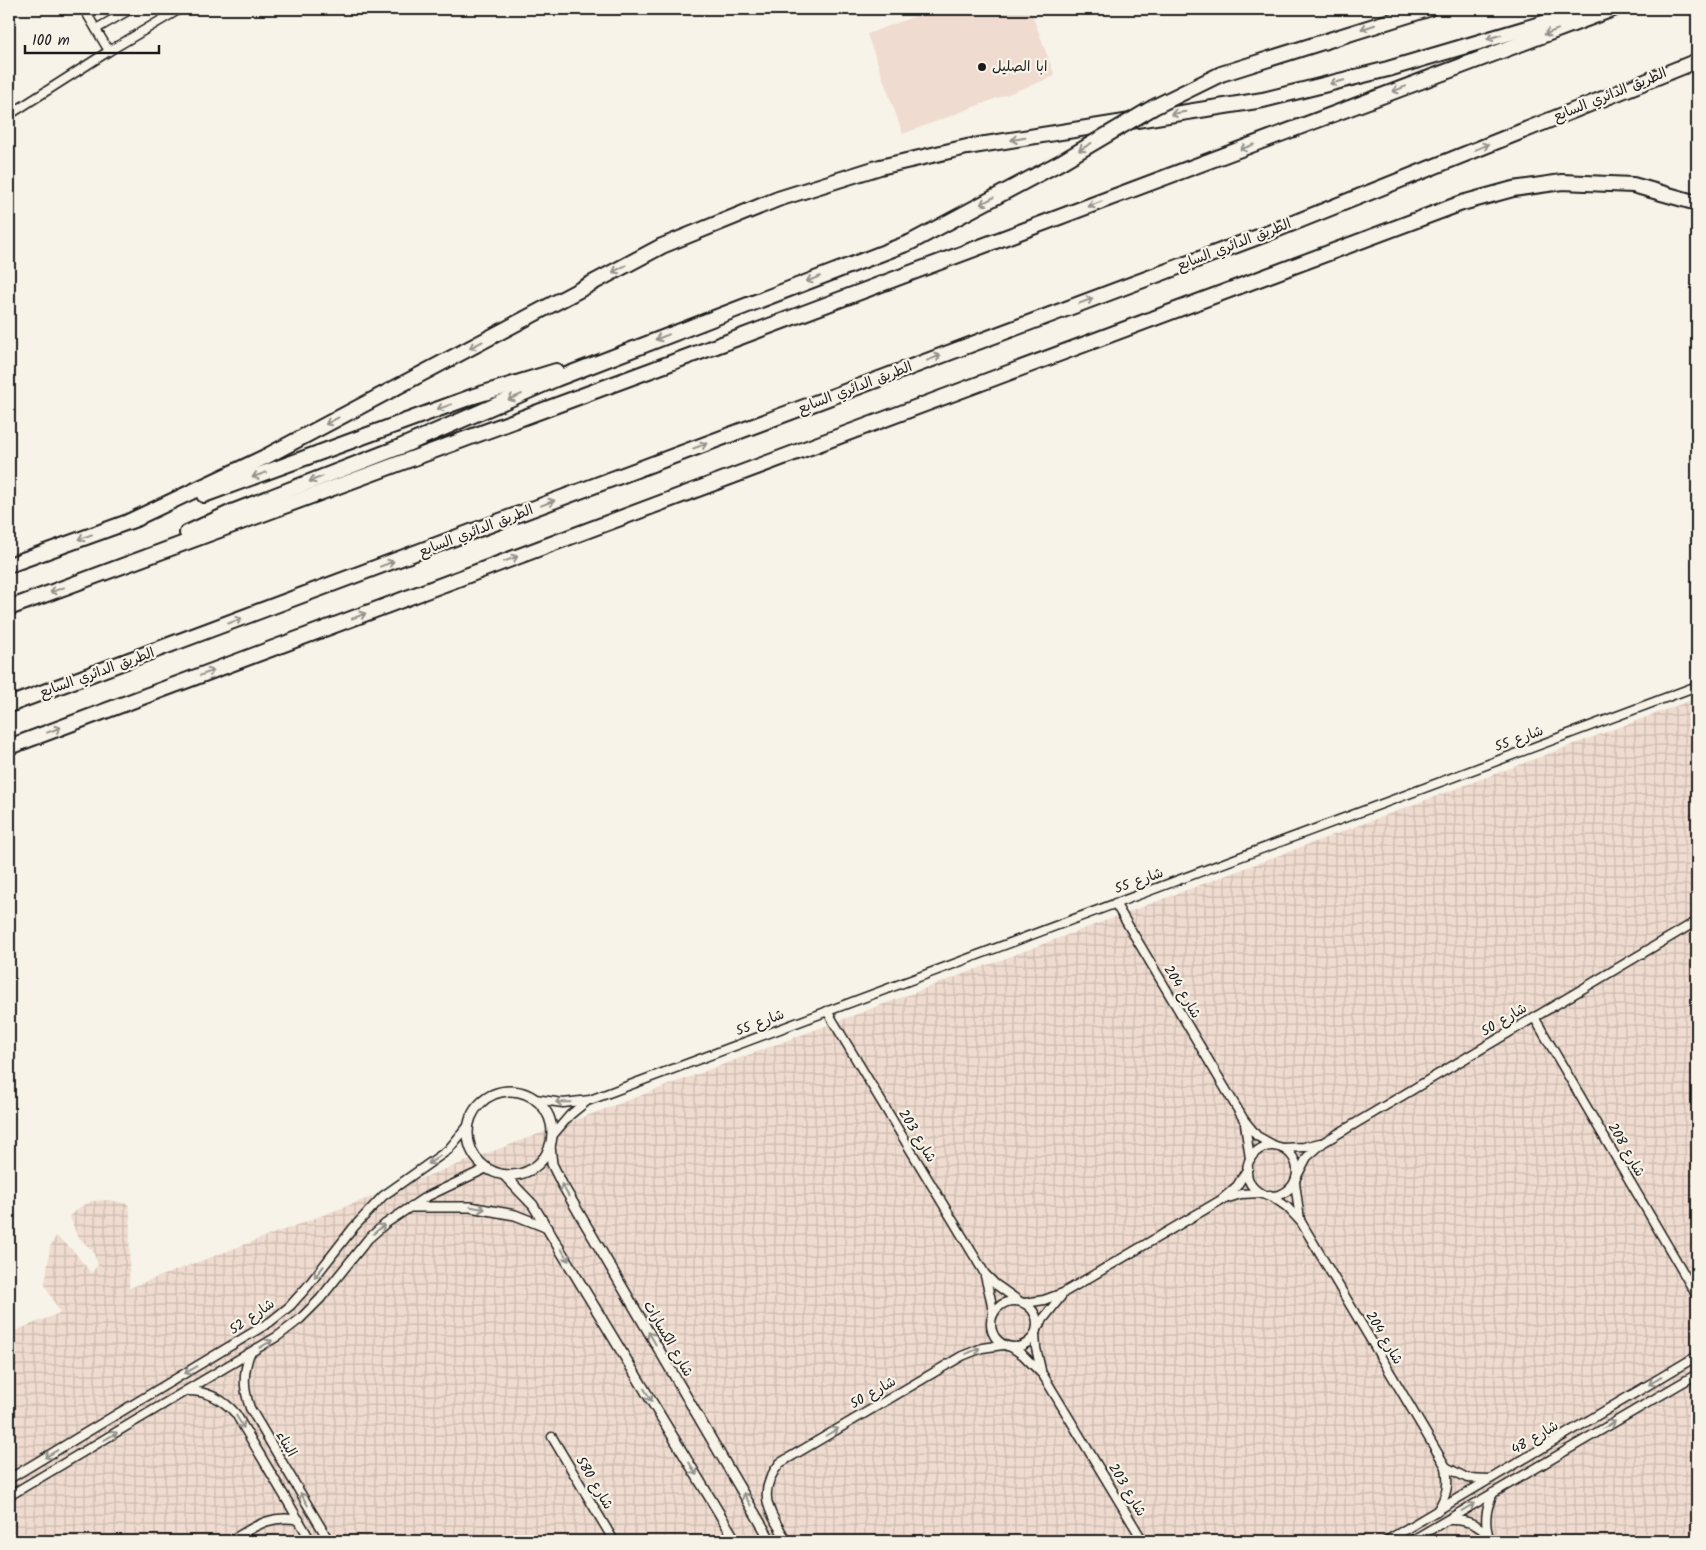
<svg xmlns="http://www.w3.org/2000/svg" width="1706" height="1550" font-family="Kalam,'Playpen Sans Arabic',sans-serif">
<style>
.built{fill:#efdbcf}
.industrial{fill:url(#industrial-grid)}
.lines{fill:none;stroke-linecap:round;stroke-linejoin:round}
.minor-casing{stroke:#1c1c1c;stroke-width:11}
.tertiary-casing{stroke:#1c1c1c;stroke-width:12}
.motorway-casing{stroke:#1c1c1c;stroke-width:18}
.minor{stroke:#f7f3e8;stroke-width:8}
.tertiary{stroke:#f7f3e8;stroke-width:9}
.motorway{stroke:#f7f3e8;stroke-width:14}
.motorway-bridge-casing{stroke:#1c1c1c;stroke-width:18;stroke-linecap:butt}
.motorway-bridge{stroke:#f7f3e8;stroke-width:14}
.oneway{stroke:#94928c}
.poi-dot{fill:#1c1c1c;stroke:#f7f3e8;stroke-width:2}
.labels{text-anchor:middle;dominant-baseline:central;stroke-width:4.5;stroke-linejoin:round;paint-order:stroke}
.poi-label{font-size:14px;fill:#1c1c1c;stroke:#f7f3e8;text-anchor:start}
.street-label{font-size:14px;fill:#1c1c1c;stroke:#f7f3e8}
</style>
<defs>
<pattern id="industrial-grid" width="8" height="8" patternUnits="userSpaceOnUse" patternTransform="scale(1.25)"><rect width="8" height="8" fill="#efdbcf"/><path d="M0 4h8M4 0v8" fill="none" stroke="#ccbbb1"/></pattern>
</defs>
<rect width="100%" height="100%" fill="#f7f3e8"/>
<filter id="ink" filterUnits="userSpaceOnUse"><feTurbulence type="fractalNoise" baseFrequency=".02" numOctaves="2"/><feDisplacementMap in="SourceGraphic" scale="10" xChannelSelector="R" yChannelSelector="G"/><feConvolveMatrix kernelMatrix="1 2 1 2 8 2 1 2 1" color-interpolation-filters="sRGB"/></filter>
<g filter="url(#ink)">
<!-- built -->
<polygon class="built" points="935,9 1030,9 1055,76 903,134 867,34"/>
<!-- industrial -->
<polygon class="industrial" points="1697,698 1697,1541 9,1541 9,1333 60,1313 45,1285 50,1247 56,1236 72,1249 91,1273 98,1265 93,1251 77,1236 70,1216 80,1207 92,1201 109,1200 128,1204 130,1212 129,1288"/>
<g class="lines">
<defs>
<g id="minor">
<polyline points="84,9 109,51"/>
<polyline points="96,29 131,9"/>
<polyline points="9,115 109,51 180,9"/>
<polyline points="1115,903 1244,1120 1257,1136 1275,1146"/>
<polyline points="827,1011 985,1274 995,1284 1019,1301"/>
<polyline points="1534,1017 1697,1296"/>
<polyline points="535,1099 563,1103 590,1100 1697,686"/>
<polyline points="1245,1124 1250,1159"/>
<polyline points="552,1136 570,1115 586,1102"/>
<circle cx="1272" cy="1171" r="25"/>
<polyline points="1283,1148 1304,1147 1320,1143"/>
<polyline points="1297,1176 1307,1157 1324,1142 1697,921"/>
<polyline points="1295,1182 1300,1220"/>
<path d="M1270,1195L1287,1207L1301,1222L1446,1467C1449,1484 1447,1496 1437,1511"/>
<polyline points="1225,1199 1241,1194 1261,1193"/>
<polyline points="985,1276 991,1300 993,1314"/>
<circle cx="1014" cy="1324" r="23"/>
<polyline points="1025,1303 1044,1300 1063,1293 1221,1200 1237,1186 1248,1168"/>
<polyline points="1037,1327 1062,1295"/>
<polyline points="1035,1334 1036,1348 1041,1370"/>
<polyline points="1011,1347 1023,1355 1043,1375 1143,1541"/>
<path d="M250,1353C243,1373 243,1388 250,1408L329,1541"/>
<path d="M188,1391C208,1391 223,1399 236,1414L311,1541"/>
<polyline points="552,1437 614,1541"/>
<polyline points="1446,1467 1467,1478 1489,1479"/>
<polyline points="9,1479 270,1322 290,1306 307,1287 354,1227 383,1196 448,1150 468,1126"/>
<polyline points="9,1496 278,1336 300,1319 320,1299 368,1239 385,1224 424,1198 487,1168"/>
<path d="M1449,1520C1468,1519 1482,1525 1492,1541"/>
<path d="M1488,1534C1484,1519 1487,1507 1493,1493"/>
<path d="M230,1541C254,1527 270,1514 299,1520"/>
<path d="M787,1541C770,1513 755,1493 780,1463L962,1356L982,1348L1003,1345"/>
<polyline points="1386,1541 1697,1356"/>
<polyline points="1411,1541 1697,1374"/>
</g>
<g id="tertiary">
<circle cx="510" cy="1133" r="42"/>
<polyline points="550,1146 552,1164 562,1184 771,1541"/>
<polyline points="504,1175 533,1205 736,1541"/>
<polyline points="412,1207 470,1207 515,1215 548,1228"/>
</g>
<g id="motorway">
<polyline points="1221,74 1428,9"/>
<polyline points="204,495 474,396 556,371"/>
<polyline points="130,521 265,457 662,246 778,199 880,167 967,147 1263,100 1388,69 1591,9"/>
<polyline points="187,533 232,512 400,447 556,379 911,242 1061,162"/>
<polyline points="9,565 139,518"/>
<polyline points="9,608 727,342 1613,9"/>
<polyline points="9,705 1266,234 1697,61"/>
<polyline points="9,747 1462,203 1513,189 1562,182 1633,185 1697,203"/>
</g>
</defs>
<!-- minor casing -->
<use href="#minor" class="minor-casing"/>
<!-- tertiary casing -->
<use href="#tertiary" class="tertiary-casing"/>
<!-- motorway casing -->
<use href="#motorway" class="motorway-casing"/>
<!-- minor -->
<use href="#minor" class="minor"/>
<!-- tertiary -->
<use href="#tertiary" class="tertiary"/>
<!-- motorway -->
<use href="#motorway" class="motorway"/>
<defs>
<polyline id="motorway-bridge" points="1061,162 1154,107 1221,74"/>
</defs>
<!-- motorway-bridge casing -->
<use href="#motorway-bridge" class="motorway-bridge-casing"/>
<!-- motorway-bridge -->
<use href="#motorway-bridge" class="motorway-bridge"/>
</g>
<!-- one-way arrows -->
<defs><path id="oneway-shaft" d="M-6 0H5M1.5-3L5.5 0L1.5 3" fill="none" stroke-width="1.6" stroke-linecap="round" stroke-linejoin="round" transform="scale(1.25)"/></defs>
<g class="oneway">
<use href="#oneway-shaft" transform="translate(1368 27) rotate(162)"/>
<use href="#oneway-shaft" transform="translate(1551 32) rotate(159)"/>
<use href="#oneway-shaft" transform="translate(1494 37) rotate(163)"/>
<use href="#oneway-shaft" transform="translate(1337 82) rotate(166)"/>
<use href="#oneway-shaft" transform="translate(1399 89) rotate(159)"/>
<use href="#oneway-shaft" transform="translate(1178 113) rotate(171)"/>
<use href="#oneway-shaft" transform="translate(1018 139) rotate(171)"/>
<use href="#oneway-shaft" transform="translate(1085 147) rotate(149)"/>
<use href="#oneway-shaft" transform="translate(1247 147) rotate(159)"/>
<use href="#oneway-shaft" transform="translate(1482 147) rotate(-22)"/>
<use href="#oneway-shaft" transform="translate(987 201) rotate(152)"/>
<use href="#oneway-shaft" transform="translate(1095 204) rotate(159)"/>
<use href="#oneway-shaft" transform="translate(619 269) rotate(152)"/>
<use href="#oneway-shaft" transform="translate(813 279) rotate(159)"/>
<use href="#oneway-shaft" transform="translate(1086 301) rotate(-21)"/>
<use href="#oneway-shaft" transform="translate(662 337) rotate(159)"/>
<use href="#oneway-shaft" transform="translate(476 345) rotate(152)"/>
<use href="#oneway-shaft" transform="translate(934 358) rotate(-21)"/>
<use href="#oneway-shaft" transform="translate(515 397) rotate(157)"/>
<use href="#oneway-shaft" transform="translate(444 407) rotate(160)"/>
<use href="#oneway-shaft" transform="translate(332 421) rotate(152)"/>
<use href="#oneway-shaft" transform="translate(700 446) rotate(-21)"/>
<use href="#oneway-shaft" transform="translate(259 475) rotate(161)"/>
<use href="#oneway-shaft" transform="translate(316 479) rotate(159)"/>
<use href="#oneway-shaft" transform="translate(548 503) rotate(-21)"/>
<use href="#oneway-shaft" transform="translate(85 537) rotate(160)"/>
<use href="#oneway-shaft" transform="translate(511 559) rotate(-21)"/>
<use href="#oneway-shaft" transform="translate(387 564) rotate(-21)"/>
<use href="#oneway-shaft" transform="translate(57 590) rotate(160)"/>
<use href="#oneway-shaft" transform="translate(359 616) rotate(-21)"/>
<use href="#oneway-shaft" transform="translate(235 621) rotate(-21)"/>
<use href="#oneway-shaft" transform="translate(207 673) rotate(-21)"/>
<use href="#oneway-shaft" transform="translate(54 730) rotate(-21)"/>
<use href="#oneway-shaft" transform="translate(563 1102) rotate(-179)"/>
<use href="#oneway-shaft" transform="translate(434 1160) rotate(144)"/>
<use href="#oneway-shaft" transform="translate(565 1190) rotate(-120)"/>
<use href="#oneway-shaft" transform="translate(478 1208) rotate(9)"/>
<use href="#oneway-shaft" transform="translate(379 1229) rotate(-41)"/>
<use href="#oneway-shaft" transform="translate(565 1255) rotate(59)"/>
<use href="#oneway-shaft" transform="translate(319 1272) rotate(128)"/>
<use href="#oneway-shaft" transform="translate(652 1338) rotate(-120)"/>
<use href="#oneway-shaft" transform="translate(266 1344) rotate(-31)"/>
<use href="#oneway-shaft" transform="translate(973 1351) rotate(-23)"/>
<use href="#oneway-shaft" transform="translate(191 1370) rotate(149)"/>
<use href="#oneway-shaft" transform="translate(1655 1381) rotate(149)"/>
<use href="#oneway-shaft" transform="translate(648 1395) rotate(59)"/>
<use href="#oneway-shaft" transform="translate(240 1422) rotate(59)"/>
<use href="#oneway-shaft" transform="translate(1609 1425) rotate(-30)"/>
<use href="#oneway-shaft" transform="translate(832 1432) rotate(-30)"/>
<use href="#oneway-shaft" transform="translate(111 1436) rotate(-31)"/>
<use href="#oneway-shaft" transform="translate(51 1454) rotate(149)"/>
<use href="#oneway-shaft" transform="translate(693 1469) rotate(59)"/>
<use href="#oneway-shaft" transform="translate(304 1499) rotate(-120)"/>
<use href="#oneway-shaft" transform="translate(747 1499) rotate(-120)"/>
<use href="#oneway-shaft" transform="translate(1468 1507) rotate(-31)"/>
</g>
</g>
<!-- markers -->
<circle class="poi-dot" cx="982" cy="67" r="5"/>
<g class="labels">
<!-- poi labels -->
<g class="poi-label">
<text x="992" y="67">ابا الصليل</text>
</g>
<!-- street labels -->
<g class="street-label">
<text transform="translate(1610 95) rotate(-22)">الطريق الدائري السابع</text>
<text transform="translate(1234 245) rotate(-21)">الطريق الدائري السابع</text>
<text transform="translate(855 388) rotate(-21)">الطريق الدائري السابع</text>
<text transform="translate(476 531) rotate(-21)">الطريق الدائري السابع</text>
<text transform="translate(97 673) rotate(-20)">الطريق الدائري السابع</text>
<text transform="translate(1519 739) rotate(-20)">شارع 55</text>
<text transform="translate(1139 881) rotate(-20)">شارع 55</text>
<text transform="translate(1182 992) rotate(59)">شارع 204</text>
<text transform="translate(1504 1020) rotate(-31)">شارع 50</text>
<text transform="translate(760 1023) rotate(-21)">شارع 55</text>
<text transform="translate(917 1136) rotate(59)">شارع 203</text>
<text transform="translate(1626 1150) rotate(60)">شارع 208</text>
<text transform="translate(252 1317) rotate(-35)">شارع 52</text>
<text transform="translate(1384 1338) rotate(59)">شارع 204</text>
<text transform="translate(668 1339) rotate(60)">شارع الكسارات</text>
<text transform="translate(873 1393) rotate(-30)">شارع 50</text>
<text transform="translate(1535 1438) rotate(-31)">شارع 48</text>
<text transform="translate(286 1444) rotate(60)">البناء</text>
<text transform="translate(594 1483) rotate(59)">شارع 580</text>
<text transform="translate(1127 1490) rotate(59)">شارع 203</text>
</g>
</g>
<!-- margin -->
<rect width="1706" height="1550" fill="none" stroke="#f7f3e8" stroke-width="30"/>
<rect x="15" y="15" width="1676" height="1520" fill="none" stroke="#1c1c1c" stroke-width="2" filter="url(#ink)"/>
<!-- scale -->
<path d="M25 45v8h134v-8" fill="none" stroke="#1c1c1c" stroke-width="2.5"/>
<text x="32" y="45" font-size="15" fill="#1c1c1c" stroke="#f7f3e8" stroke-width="4" paint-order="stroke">100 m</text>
</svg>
